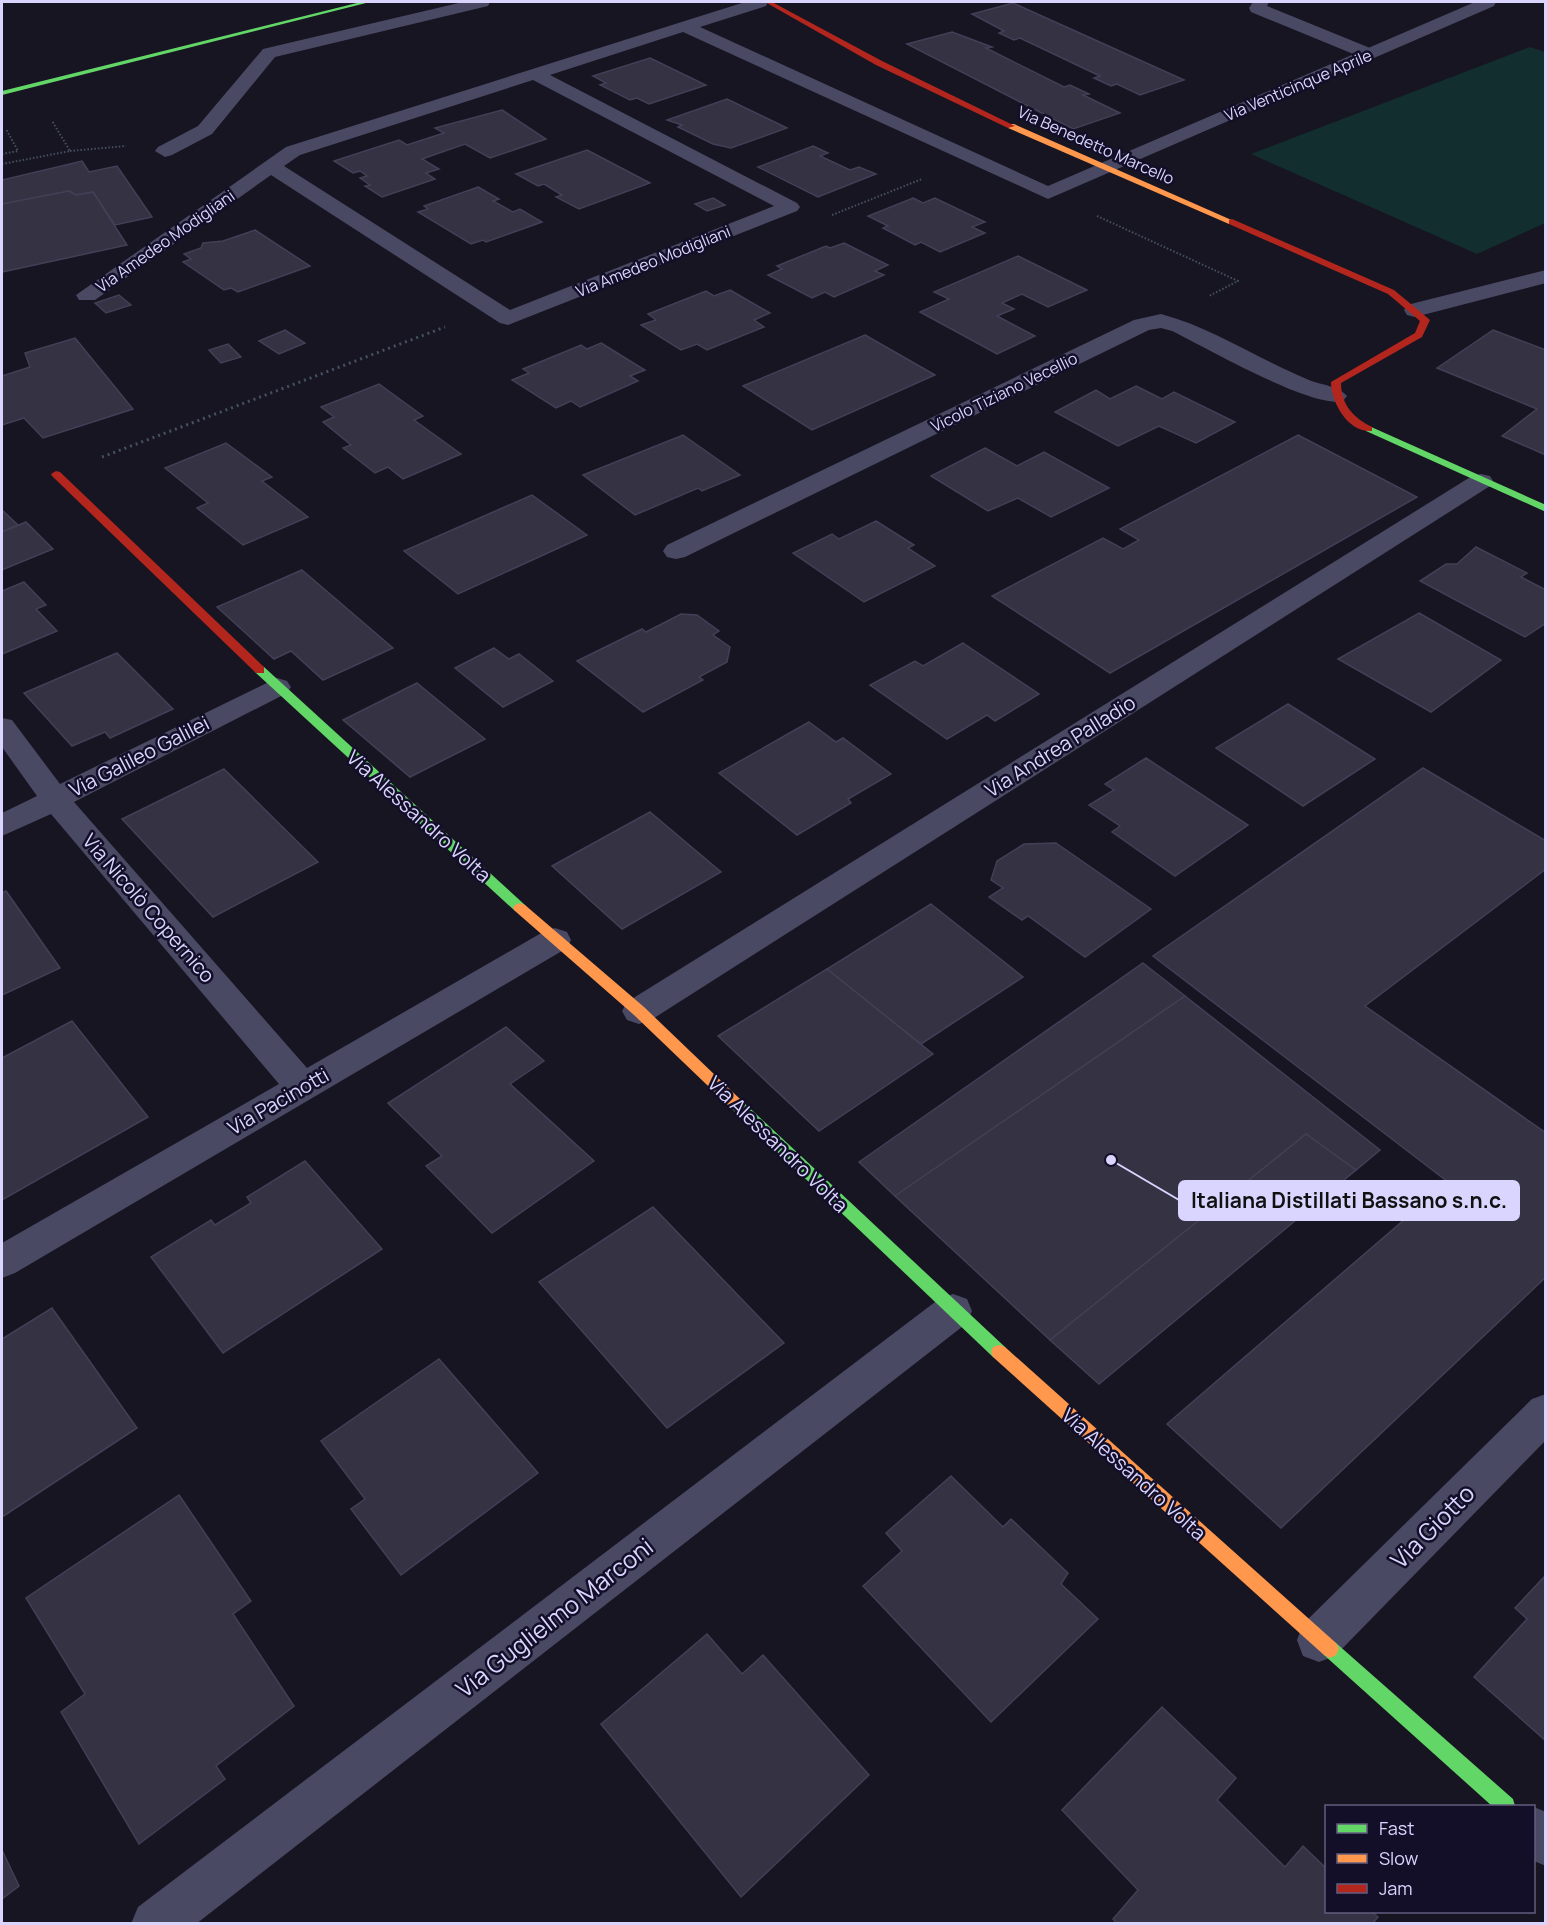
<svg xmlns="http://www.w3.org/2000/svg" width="1547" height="1925" font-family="Manrope,sans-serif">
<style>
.green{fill:#122e2f}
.building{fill:#353244;stroke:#433f56;stroke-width:1.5}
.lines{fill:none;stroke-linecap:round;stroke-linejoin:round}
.path-far1{stroke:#455161;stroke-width:2;stroke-dasharray:1.5 2;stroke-linecap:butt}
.path{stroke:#455161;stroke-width:3;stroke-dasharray:2 4;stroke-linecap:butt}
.lane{fill:#4a4963;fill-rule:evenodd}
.street{fill:#4a4963;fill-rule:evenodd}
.fast{fill:#63d668;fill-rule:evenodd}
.slow{fill:#ff974d;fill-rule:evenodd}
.jam{fill:#b3261e;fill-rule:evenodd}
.labels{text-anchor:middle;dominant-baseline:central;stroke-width:5;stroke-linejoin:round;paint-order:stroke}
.far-street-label{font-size:16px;fill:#dad5ff;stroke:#130f28}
.street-label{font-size:20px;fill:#dad5ff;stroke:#130f28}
.near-street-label{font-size:24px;fill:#dad5ff;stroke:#130f28}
.leader{fill:none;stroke:#dad5ff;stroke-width:2}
.callout-dot{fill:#dad5ff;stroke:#130f28;stroke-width:2}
.callout{fill:#dad5ff;stroke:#dad5ff;stroke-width:2}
.callout-label{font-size:21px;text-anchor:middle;font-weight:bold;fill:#111}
</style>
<rect width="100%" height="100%" fill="#171522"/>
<!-- green -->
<polygon class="green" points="1530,47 1545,52 1545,223 1477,254 1251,154"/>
<!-- building -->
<g class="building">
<polygon points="1013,3 1184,80 1140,95 1117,84 1111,86 1094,78 1100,76 1020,38 1014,40 999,33 1004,31 972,14"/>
<polygon points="952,32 992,47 986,48 1064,87 1070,85 1089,94 1083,95 1120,113 1073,129 907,44"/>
<polygon points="650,58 706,85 649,104 637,98 630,100 600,85 606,83 593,76"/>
<polygon points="727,99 787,128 731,148 713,144 678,127 682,125 667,120"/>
<polygon points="502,110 546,139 490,158 465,144 422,159 439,169 426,173 435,179 382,197 365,186 370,185 360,178 367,176 360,171 353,173 334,161 399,140 407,145 444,133 435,128"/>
<polygon points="813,146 828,153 820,156 850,170 859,167 876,174 818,197 758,167"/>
<polygon points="587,150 650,183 579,209 556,197 562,195 544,184 538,186 516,174"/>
<polygon points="82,161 89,172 117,166 152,217 115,225 93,192 76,195 69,191 2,204 2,180"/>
<polygon points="478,187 499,199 493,201 513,212 520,209 542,222 486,242 483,240 471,244 418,212 428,209 424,206"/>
<polygon points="69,191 76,195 93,192 127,245 2,272 2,204"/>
<polygon points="713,198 725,205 707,211 695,204"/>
<polygon points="913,198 923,203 935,198 985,222 972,227 985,233 940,252 921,242 915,245 883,228 888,226 868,216"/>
<polygon points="255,230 310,266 238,292 231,288 224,290 183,262 191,259 184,254 201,248 203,243 223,241"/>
<polygon points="844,243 888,265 875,271 884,275 834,297 825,292 812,298 768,275 782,269 777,266 826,246 830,248"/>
<polygon points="1018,256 1087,290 1048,307 1022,294 1002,303 1014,309 997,316 1035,336 997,354 920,312 949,299 934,292"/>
<polygon points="730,290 770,313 754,320 764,327 707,350 697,344 681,350 641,325 656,320 648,314 706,291 714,296"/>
<polygon points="119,295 131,305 106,313 95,303"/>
<polygon points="285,330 305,343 279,354 259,341"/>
<polygon points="1493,330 1546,350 1546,455 1502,436 1537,409 1437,368"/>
<polygon points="865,335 935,375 812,430 743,386"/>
<polygon points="75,338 133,409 43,438 24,418 2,425 2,376 30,367 25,353"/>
<polygon points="601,343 645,370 630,376 638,381 580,407 571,401 556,408 512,380 529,373 523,369 581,345 587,349"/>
<polygon points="228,344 241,357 221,363 209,350"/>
<polygon points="379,384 423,416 414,420 461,454 403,479 388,467 375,473 343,448 351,445 323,422 334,417 321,407"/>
<polygon points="1136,386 1162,399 1174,392 1235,422 1196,443 1159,426 1118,446 1055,412 1096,390 1110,399"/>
<polygon points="683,435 740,475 702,491 698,488 635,515 583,475"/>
<polygon points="1298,435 1417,497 1110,673 992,596 1103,538 1123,549 1139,540 1120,529"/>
<polygon points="226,443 272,477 262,481 308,517 243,545 197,508 208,503 165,468"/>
<polygon points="985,448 1017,466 1044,452 1109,488 1051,517 1018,498 988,511 931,476"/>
<polygon points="532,495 587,535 458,594 404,551"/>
<polygon points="2,510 18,525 2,532"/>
<polygon points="876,521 914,545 908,548 935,566 864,602 793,553 832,534 839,539"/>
<polygon points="26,522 53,549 2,570 2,532"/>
<polygon points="1476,547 1527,573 1521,577 1546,590 1546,623 1525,637 1420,581 1446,564 1457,564"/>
<polygon points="302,570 393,648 323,680 291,651 274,659 217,607"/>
<polygon points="24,582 46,605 36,609 57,631 2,654 2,591"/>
<polygon points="1419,613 1501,660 1431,712 1338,659"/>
<polygon points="681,614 697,615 719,631 713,635 730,647 727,662 699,677 703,680 643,712 577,661 642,629 646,632"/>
<polygon points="963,643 1039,694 995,721 987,715 947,739 870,685 915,661 923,666"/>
<polygon points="494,648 509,659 519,654 553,681 503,707 455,668"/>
<polygon points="117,653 173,709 110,738 105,732 72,746 24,693"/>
<polygon points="417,683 485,739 410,777 343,720"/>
<polygon points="1288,704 1375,759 1303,806 1216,748"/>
<polygon points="809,722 836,742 843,738 891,774 848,799 851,803 797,835 719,773"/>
<polygon points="1146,758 1248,825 1175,876 1112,832 1120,826 1089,805 1114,790 1105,784"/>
<polygon points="1423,768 1546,841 1546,869 1365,1006 1546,1133 1546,1277 1281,1528 1167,1424 1448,1182 1153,956"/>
<polygon points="224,769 318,862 213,917 122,819"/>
<polygon points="650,812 721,872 622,929 552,866"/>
<polygon points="1056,843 1151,909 1085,957 1028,916 1022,920 989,897 1003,888 991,880 997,861 1024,844"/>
<polygon points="6,891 60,968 2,995 2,893"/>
<polygon points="931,904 1023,977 921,1044 827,969"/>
<polygon points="1143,963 1185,996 895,1196 859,1162"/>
<polygon points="827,969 933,1054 819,1131 718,1036"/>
<polygon points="1185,996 1380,1150 1356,1170 1306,1134 1050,1340 895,1196"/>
<polygon points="72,1021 148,1117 2,1200 2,1058"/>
<polygon points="506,1027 544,1061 510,1084 594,1161 492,1233 426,1166 442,1156 388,1103"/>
<polygon points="1306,1134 1356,1170 1099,1384 1050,1340"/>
<polygon points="305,1161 382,1249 223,1353 151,1257 211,1220 215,1225 251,1203 247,1197"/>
<polygon points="653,1207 784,1343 667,1428 539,1282"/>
<polygon points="52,1308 137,1428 2,1517 2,1339"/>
<polygon points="439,1359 538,1473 401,1575 351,1509 365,1499 321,1441"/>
<polygon points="951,1476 1003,1527 1011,1519 1068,1573 1061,1584 1098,1619 991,1722 863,1586 902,1551 886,1533"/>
<polygon points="179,1495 251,1601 233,1614 294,1706 216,1766 225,1779 139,1844 61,1712 85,1694 26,1598"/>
<polygon points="1546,1575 1546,1741 1474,1677 1527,1619 1515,1608"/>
<polygon points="707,1634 742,1674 763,1655 869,1775 741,1897 601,1724"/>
<polygon points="1162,1707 1236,1778 1217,1800 1285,1867 1303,1846 1326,1868 1326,1912 1372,1912 1378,1917 1372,1924 1117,1924 1113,1919 1138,1890 1062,1810"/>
<polygon points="2,1850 19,1886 2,1899"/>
</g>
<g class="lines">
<!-- path-far1 -->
<g class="path-far1">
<polyline points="70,151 126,146"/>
<polyline points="2,154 18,151 6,129"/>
<polyline points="2,164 70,151 52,121"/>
<polyline points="832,215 922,179"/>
<polyline points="1097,216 1238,281 1209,296"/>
</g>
<!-- path -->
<polyline class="path" points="102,457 445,327"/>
<!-- lane -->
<g class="lane">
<polygon points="463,2 490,2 488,6 275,57 212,134 172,155 165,157 155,151 158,147 198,126 263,49"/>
<polygon points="1253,2 1269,2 1267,6 1375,50 1378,54 1369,59 1363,58 1251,12 1249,8"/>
</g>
<!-- street -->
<g class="street">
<path d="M745,2H768L766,6L700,27L1048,186L1475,2H1496L1494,6L1048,199L683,32L550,75L797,203L800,207L797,211L508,325L500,323L271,175L95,300H79L76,295L286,147ZM533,80L774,206L510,310L284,166L300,155Z"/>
<polygon points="1546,270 1546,283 1415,317 1407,315 1404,310 1407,305"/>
<path d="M1161,314C1214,328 1259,360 1309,380C1321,385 1339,386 1347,396L1343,401C1312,409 1205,347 1172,331L1161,328L1149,330L685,557L676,559L667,557L663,551L667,545L1134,320Z"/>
<polygon points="1481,474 1490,476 1493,481 1490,486 651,1020 639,1024 627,1020 622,1011 627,1002 1472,476"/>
<polygon points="277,678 287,681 291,687 287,693 74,802 307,1068 543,932 555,928 567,932 571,940 567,948 15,1273 2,1278 2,1243 279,1084 51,814 2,836 2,813 37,796 2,747 2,718 12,720 60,784"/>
<polygon points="953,1294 967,1299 972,1311 967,1323 196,1924 131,1924 138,1907 939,1299"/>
<polygon points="1546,1394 1546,1440 1335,1656 1319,1662 1303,1656 1297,1640 1303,1624 1532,1399"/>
<polygon points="1534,1807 1546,1812 1546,1866 1534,1861"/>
</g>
<!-- fast -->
<g class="fast">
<polygon points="361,2 370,2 2,95 2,91"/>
<polygon points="1369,426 1546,505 1546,512 1366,431 1366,427"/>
<polygon points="260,666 264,667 525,905 527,908 525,911 515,911 256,673 254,670"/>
<polygon points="735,1097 740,1099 1005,1347 1007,1352 1005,1357 999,1359 993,1357 730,1107 728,1103 730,1099"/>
<polygon points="1330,1640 1336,1643 1513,1799 1515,1806 1492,1806 1324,1655 1321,1649 1324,1643"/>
</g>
<!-- slow -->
<g class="slow">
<polygon points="1008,124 1014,124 1236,222 1229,224 1008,128"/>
<polygon points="520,903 525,905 644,1007 740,1099 742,1103 740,1107 730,1107 634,1015 515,911 513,908 515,905"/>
<polygon points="999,1345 1005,1347 1336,1643 1339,1649 1336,1655 1330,1658 1324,1655 993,1357 991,1352 993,1347"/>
</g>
<!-- jam -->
<g class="jam">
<polygon points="765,2 772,2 882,61 1015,126 1008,128 876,65"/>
<path d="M1232,219L1394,290L1430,320L1422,337L1341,383C1341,405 1354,418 1372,427V431C1348,433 1331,402 1331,382L1415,333L1420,321L1388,294L1229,224V220Z"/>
<polygon points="56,471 60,472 264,667 264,673 256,673 52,476 51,474"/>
</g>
</g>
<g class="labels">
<!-- far-street labels -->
<g class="far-street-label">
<text transform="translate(1298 85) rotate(-23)">Via Venticinque Aprile</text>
<text transform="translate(1096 145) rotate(24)">Via Benedetto Marcello</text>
<text transform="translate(165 241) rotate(-35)">Via Amedeo Modigliani</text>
<text transform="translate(653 261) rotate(-22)">Via Amedeo Modigliani</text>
<text transform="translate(1004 392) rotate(-26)">Vicolo Tiziano Vecellio</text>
</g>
<!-- street labels -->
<g class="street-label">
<text transform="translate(1060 746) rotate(-32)">Via Andrea Palladio</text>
<text transform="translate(139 756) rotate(-27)">Via Galileo Galilei</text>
<text transform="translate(419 816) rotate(42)">Via Alessandro Volta</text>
<text transform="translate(149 908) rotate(49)">Via Nicolò Copernico</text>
<text transform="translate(278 1101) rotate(-30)">Via Pacinotti</text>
<text transform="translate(778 1144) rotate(44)">Via Alessandro Volta</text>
<text transform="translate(1134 1474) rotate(42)">Via Alessandro Volta</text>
</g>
<!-- near-street labels -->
<g class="near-street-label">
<text transform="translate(1432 1526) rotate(-45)">Via Giotto</text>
<text transform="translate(554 1617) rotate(-38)">Via Guglielmo Marconi</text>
</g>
</g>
<!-- callouts -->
<path class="leader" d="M1111 1160L1179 1200"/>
<circle class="callout-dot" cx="1111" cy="1160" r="6"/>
<rect class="callout" x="1179" y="1181" width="340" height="39" rx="6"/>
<g class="callout-label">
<text x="1349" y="1208">Italiana Distillati Bassano s.n.c.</text>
</g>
<!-- border -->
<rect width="1547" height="1925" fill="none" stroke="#dad5ff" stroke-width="6"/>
<!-- legend -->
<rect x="1325" y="1805" width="210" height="108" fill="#130f28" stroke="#635e7e" stroke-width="1.5"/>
<rect x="1337" y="1824" width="30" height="9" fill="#63d668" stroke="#635e7e" stroke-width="1.5"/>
<text x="1379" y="1835" font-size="18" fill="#dad5ff">Fast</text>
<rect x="1337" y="1854" width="30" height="9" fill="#ff974d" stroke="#635e7e" stroke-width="1.5"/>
<text x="1379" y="1865" font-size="18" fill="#dad5ff">Slow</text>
<rect x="1337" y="1884" width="30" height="9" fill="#b3261e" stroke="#635e7e" stroke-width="1.5"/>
<text x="1379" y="1895" font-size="18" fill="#dad5ff">Jam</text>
</svg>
